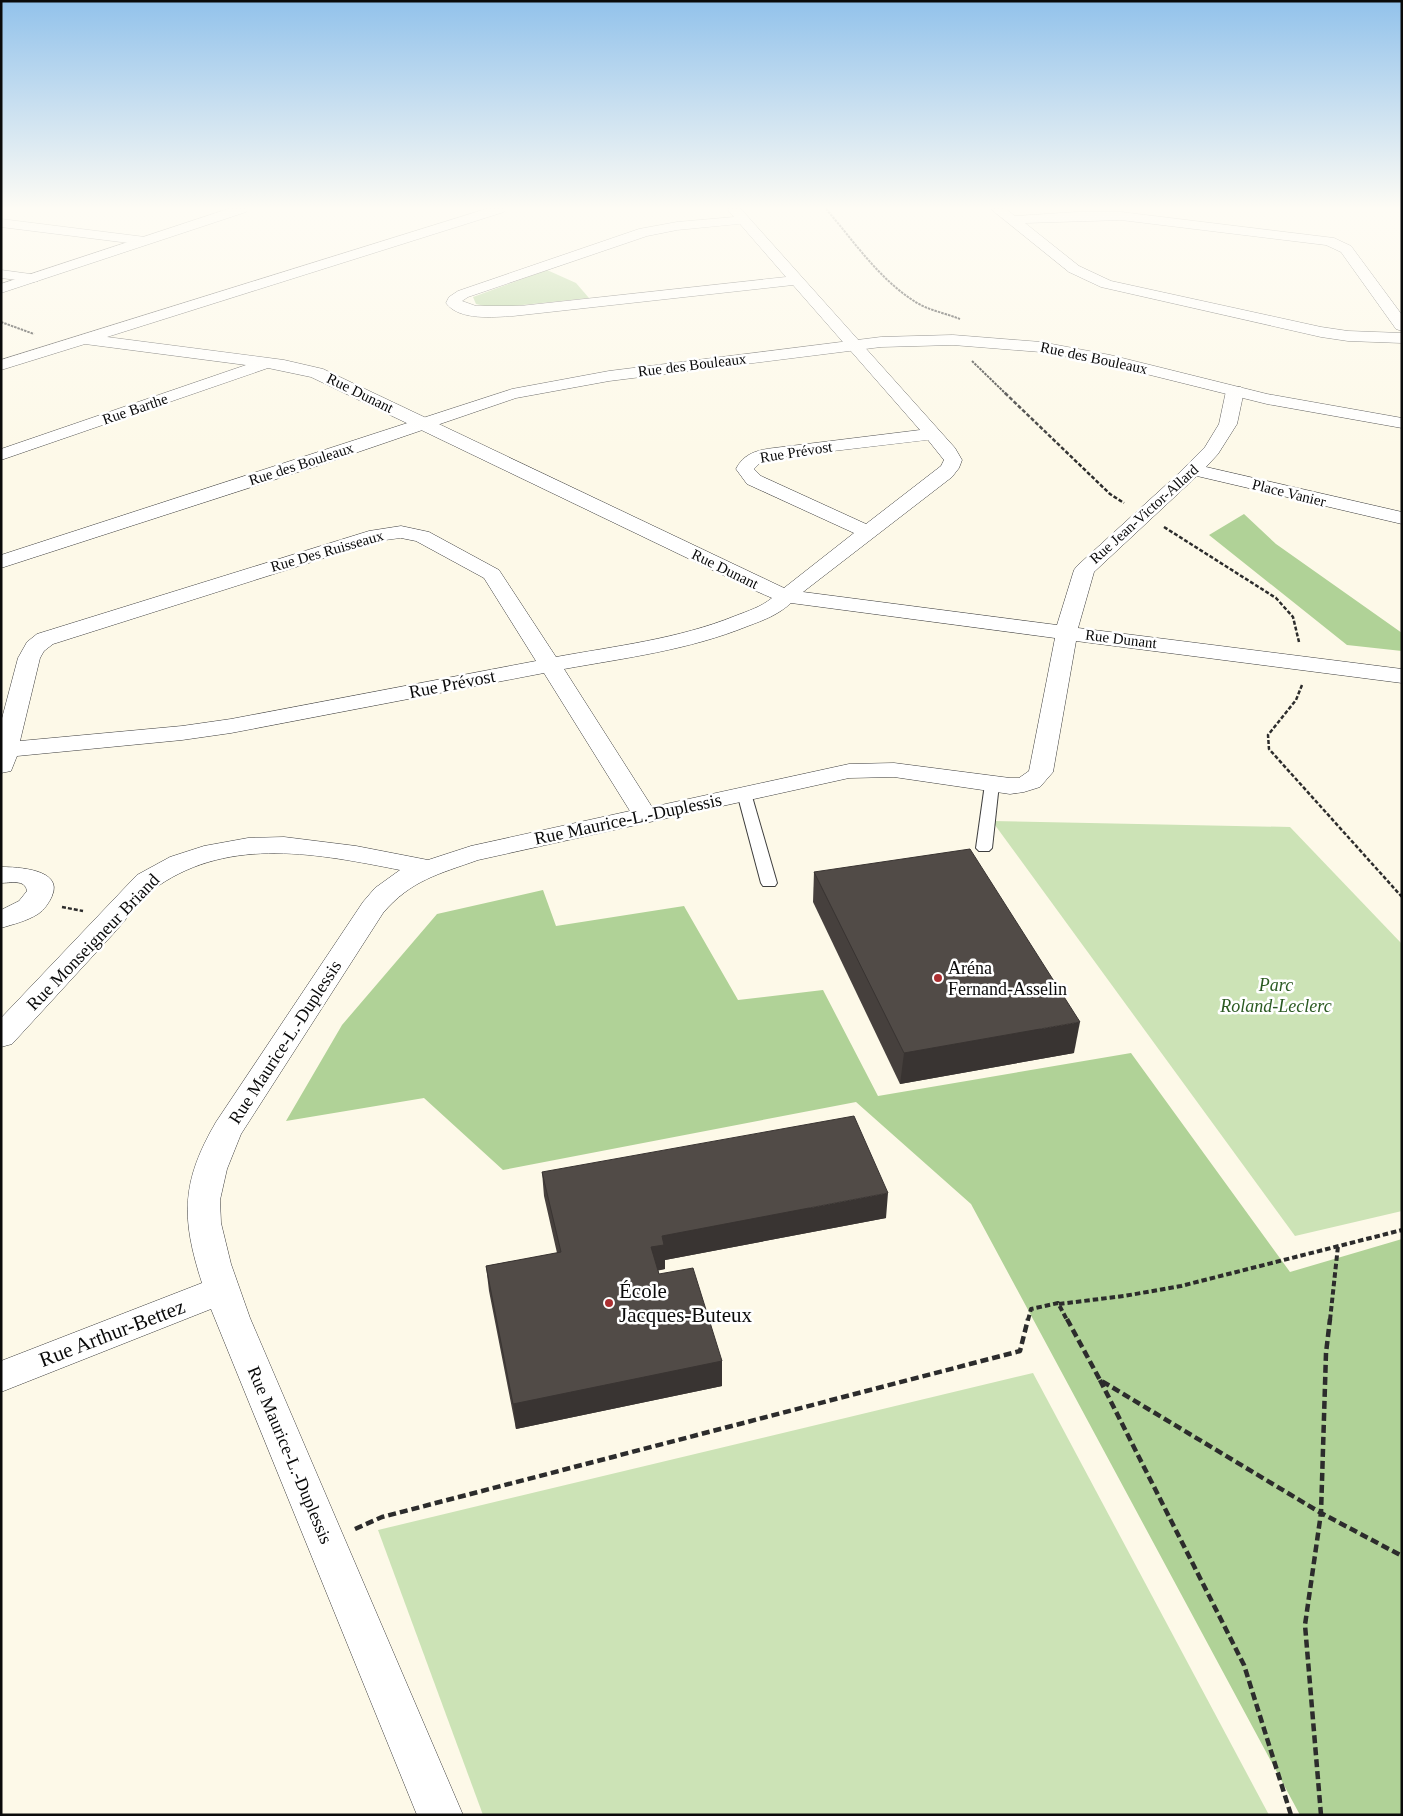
<svg xmlns="http://www.w3.org/2000/svg" width="1403" height="1816" font-family="Georgia,serif">
<style>
.green{fill:#cce3b6}
.forest{fill:#b0d297}
.lines{fill:none;stroke-linecap:round;stroke-linejoin:round}
.service-casing{stroke:#3d3d3d;stroke-width:2}
.minor-casing{stroke:#3d3d3d;stroke-width:1}
.tertiary-casing{stroke:#3d3d3d;stroke-width:1}
.path-far3{stroke:#2c2c2c;stroke-width:2;stroke-dasharray:2.5 1;stroke-linecap:butt}
.path-far2{stroke:#2c2c2c;stroke-width:2.5;stroke-dasharray:4 2;stroke-linecap:butt}
.path-far1{stroke:#2c2c2c;stroke-width:4;stroke-dasharray:5.5 3;stroke-linecap:butt}
.path{stroke:#2c2c2c;stroke-width:4.5;stroke-dasharray:8 4;stroke-linecap:butt}
.service{fill:#fff;fill-rule:evenodd}
.minor{fill:#fff;fill-rule:evenodd}
.tertiary{fill:#fff;fill-rule:evenodd}
.wall{fill:#46403d}
.shaded-wall{fill:#393432}
.building{fill:#514b47;stroke:#393432}
.poi-dot{fill:#ab3032;stroke:#fff;stroke-width:2}
.labels{text-anchor:middle;dominant-baseline:central;stroke-width:5;stroke-linejoin:round;paint-order:stroke}
.far-street-label{font-size:15px;fill:#0a0a0a;stroke:#fff}
.street-label{font-size:18px;fill:#0a0a0a;stroke:#fff}
.poi-label{font-size:18px;fill:#0a0a0a;stroke:#fff;text-anchor:start}
.park-label{font-size:18px;font-style:italic;fill:#2b5a22;stroke:#fff}
.near-poi-label{font-size:21px;fill:#0a0a0a;stroke:#fff;text-anchor:start}
.near-street-label{font-size:21px;fill:#0a0a0a;stroke:#fff}
</style>
<rect width="100%" height="100%" fill="#fdf9e8"/>
<!-- green -->
<g class="green">
<polygon points="992,821 1290,827 1402,944 1402,1211 1295,1236"/>
<polygon points="1033,1373 1269,1815 483,1815 378,1530"/>
</g>
<!-- forest -->
<g class="forest">
<polygon points="547,270 576,283 589,298 493,308 476,304 473,297"/>
<polygon points="1244,514 1276,544 1402,633 1402,651 1347,645 1209,535"/>
<polygon points="543,890 556,926 684,906 738,1000 823,990 878,1096 1131,1053 1290,1272 1402,1239 1402,1815 1300,1815 971,1204 856,1102 503,1170 424,1098 286,1121 342,1025 437,914"/>
</g>
<g class="lines">
<defs>
<g id="service">
<polygon points="992,780 997,781 999,784 992,848 989,851 979,851 976,848 985,784 987,781"/>
<polygon points="744,789 749,790 751,793 777,883 775,886 763,886 761,883 737,793 739,790"/>
</g>
<g id="minor">
<path d="M486,209H506L504,212L107,337L284,360L323,369L784,588L854,533L747,484L736,469C744,453 758,450 774,448L920,430L793,285L513,316C494,317 459,321 446,303L449,297L458,291L639,229L677,222L734,217L727,209H741L955,448L962,460L959,468L952,477L803,592L1057,625L1074,570L1077,566L1178,474L1205,447L1219,424L1226,391L1229,387H1241L1244,391L1237,424L1218,454L1206,467L1402,512V524L1197,476L1094,572L1078,628L1402,669V683L1076,641L1053,772L1040,787L1024,792L1010,794L894,777L849,778L478,860C439,874 411,880 383,913L241,1134L227,1169L220,1200L221,1223L231,1264L250,1318L463,1815H417L211,1309L1,1392V1361L202,1283C181,1218 181,1182 216,1122L363,902L375,888L400,870C319,854 231,836 158,886C144,895 126,920 114,933C80,970 46,1007 12,1044L1,1047V1018L137,875L170,857L204,846L248,838L284,837L356,846L428,860L471,846L630,811L544,673L231,733L182,740L17,756L11,771L1,773V722L18,658L27,642L37,634L369,531L401,526L429,532L499,570L556,657C616,646 678,639 735,616C748,611 761,607 772,598L756,591L311,377L268,368L1,460V449L246,365L85,344L1,370V360ZM740,224L786,277L520,306H476L462,301L468,297L647,236L677,230ZM928,440L944,460L941,466L866,524L761,476L754,469L760,463L774,458ZM401,538L416,541L484,578L536,661L231,719L182,726L20,741L40,658L44,651L53,644L378,541ZM791,603L1055,638L1029,771L1019,778H1010L894,763L849,764L652,807L564,669C625,658 689,650 748,626C764,620 778,615 791,603Z"/>
<polygon points="991,209 1006,209 1015,216 1077,212 1121,212 1334,238 1351,246 1402,315 1402,331 1396,329 1341,252 1326,245 1121,220 1025,223 1079,266 1111,281 1321,327 1348,331 1402,333 1402,343 1348,341 1321,337 1101,287 1069,272"/>
<polygon points="1,219 145,237 152,241 145,245 1,227"/>
<polygon points="1,270 38,275 40,278 38,281 33,282 1,278"/>
<path d="M1,867C17,867 64,869 52,896C49,903 44,910 38,914C27,921 14,924 1,928V910L19,901L27,891C25,879 11,883 1,883Z"/>
</g>
<g id="tertiary">
<polygon points="228,209 248,209 246,212 1,293 1,284"/>
<polygon points="953,335 1041,342 1110,355 1267,394 1402,418 1402,428 1267,404 1110,365 1041,352 953,345 881,347 609,381 516,398 326,463 1,568 1,555 512,389 609,371 881,337"/>
</g>
</defs>
<!-- service casing -->
<use href="#service" class="service-casing"/>
<!-- minor casing -->
<use href="#minor" class="minor-casing"/>
<!-- tertiary casing -->
<use href="#tertiary" class="tertiary-casing"/>
<!-- path-far3 -->
<g class="path-far3">
<path d="M826,209C853,240 878,278 914,301C927,310 945,313 960,319"/>
<polyline points="1,322 34,334"/>
<polyline points="972,361 1006,394"/>
</g>
<!-- path-far2 -->
<g class="path-far2">
<polyline points="1005,393 1110,494 1124,503"/>
<polyline points="1164,527 1276,598 1293,617 1299,642"/>
<polyline points="1302,685 1296,700 1268,735 1269,749 1402,897"/>
<polyline points="62,907 83,911"/>
</g>
<!-- path-far1 -->
<g class="path-far1">
<polyline points="1059,1304 1124,1296 1181,1286 1402,1230"/>
<polyline points="1028,1320 1031,1309 1058,1303 1067,1320"/>
<polyline points="1330,1320 1338,1246"/>
</g>
<!-- path -->
<g class="path">
<polyline points="1067,1319 1100,1380 1321,1513 1402,1556"/>
<polyline points="1100,1380 1244,1665 1291,1815"/>
<polyline points="355,1529 382,1517 1020,1351 1028,1319"/>
<polyline points="1321,1815 1305,1625 1321,1513 1326,1353 1330,1319"/>
</g>
<!-- service -->
<use href="#service" class="service"/>
<!-- minor -->
<use href="#minor" class="minor"/>
<!-- tertiary -->
<use href="#tertiary" class="tertiary"/>
</g>
<!-- wall -->
<g class="wall">
<polygon points="814,872 1074,1053 900,1084 813,902"/>
<polygon points="542,1172 886,1218 665,1260 665,1269 658,1270 659,1274 722,1361 722,1386 516,1429 489,1291 486,1266 557,1253 544,1196"/>
</g>
<!-- shaded-wall -->
<g class="shaded-wall">
<polygon points="1080,1022 1074,1053 900,1084 904,1053"/>
<polygon points="888,1193 886,1218 665,1260 665,1269 652,1272 651,1247 662,1236"/>
<polygon points="722,1361 722,1386 516,1429 513,1404"/>
</g>
<!-- building -->
<g class="building">
<polygon points="970,849 1080,1022 904,1053 814,872"/>
<polygon points="854,1116 888,1193 662,1236 664,1245 651,1247 659,1274 693,1268 722,1361 513,1404 486,1266 561,1252 542,1172"/>
</g>
<!-- sky -->
<linearGradient id="sky" x2="0" y2="1"><stop stop-color="#92c2eb"/><stop offset="0.45" stop-color="#fefcf5"/><stop offset="1" stop-color="#fefcf5" stop-opacity="0"/></linearGradient>
<rect width="1403" height="463" fill="url(#sky)"/>
<!-- markers -->
<g class="poi-dot">
<circle cx="938" cy="978" r="5"/>
<circle cx="609" cy="1303" r="5"/>
</g>
<g class="labels">
<!-- far-street labels -->
<g class="far-street-label">
<text transform="translate(1094 358) rotate(12)">Rue des Bouleaux</text>
<text transform="translate(692 365) rotate(-7)">Rue des Bouleaux</text>
<text transform="translate(360 393) rotate(26)">Rue Dunant</text>
<text transform="translate(135 409) rotate(-19)">Rue Barthe</text>
<text transform="translate(796 452) rotate(-9)">Rue Prévost</text>
<text transform="translate(301 464) rotate(-18)">Rue des Bouleaux</text>
<text transform="translate(1289 493) rotate(14)">Place Vanier</text>
<text transform="translate(1144 514) rotate(-42)">Rue Jean-Victor-Allard</text>
<text transform="translate(327 551) rotate(-16)">Rue Des Ruisseaux</text>
<text transform="translate(725 569) rotate(26)">Rue Dunant</text>
<text transform="translate(1121 639) rotate(7)">Rue Dunant</text>
</g>
<!-- street labels -->
<g class="street-label">
<text transform="translate(452 684) rotate(-11)">Rue Prévost</text>
<text transform="translate(628 819) rotate(-12)">Rue Maurice-L.-Duplessis</text>
<text transform="translate(93 942) rotate(-46)">Rue Monseigneur Briand</text>
<text transform="translate(285 1042) rotate(-57)">Rue Maurice-L.-Duplessis</text>
<text transform="translate(290 1455) rotate(67)">Rue Maurice-L.-Duplessis</text>
</g>
<!-- poi labels -->
<g class="poi-label">
<text x="948" y="968">Aréna<tspan x="948" dy="21">Fernand-Asselin</tspan></text>
</g>
<!-- park labels -->
<g class="park-label">
<text x="1276" y="985">Parc<tspan x="1276" dy="21">Roland-Leclerc</tspan></text>
</g>
<!-- near-poi labels -->
<g class="near-poi-label">
<text x="619" y="1291">École<tspan x="619" dy="24">Jacques-Buteux</tspan></text>
</g>
<!-- near-street labels -->
<g class="near-street-label">
<text transform="translate(112 1333) rotate(-21)">Rue Arthur-Bettez</text>
</g>
</g>
<!-- border -->
<rect width="1403" height="1816" fill="none" stroke="#0a0a0a" stroke-width="5"/>
</svg>
